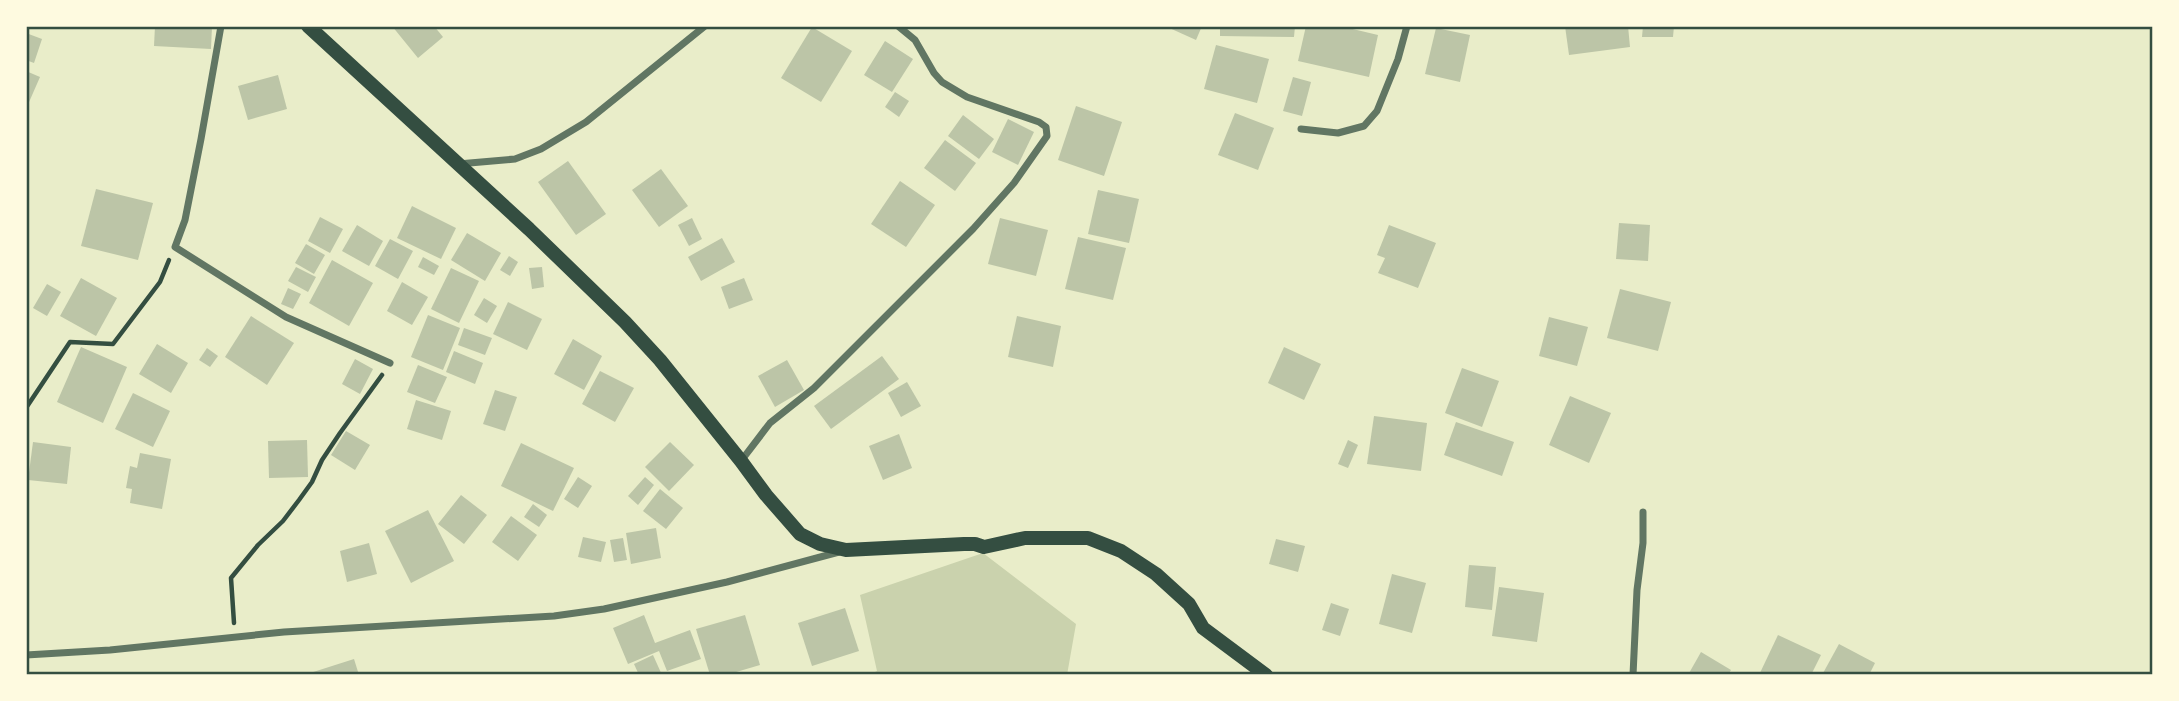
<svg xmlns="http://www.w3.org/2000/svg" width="2179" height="701" font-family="Cabin,sans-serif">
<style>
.green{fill:#cad2ad}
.building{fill:#bcc5a7}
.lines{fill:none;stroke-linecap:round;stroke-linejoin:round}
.path{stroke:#344e41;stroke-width:4.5}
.minor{stroke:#617663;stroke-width:7}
.secondary{stroke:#344e41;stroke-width:14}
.neatline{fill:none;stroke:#344e41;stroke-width:2.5}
</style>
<rect width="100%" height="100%" fill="#e9edc9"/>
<!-- green -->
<polygon class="green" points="983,553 1076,624 1067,675 869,675 877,671 860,595"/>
<!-- building -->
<g class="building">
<polygon points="155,26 212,26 211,49 154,46"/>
<polygon points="392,26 434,26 443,37 418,58"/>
<polygon points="1165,26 1202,26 1196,40"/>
<polygon points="1220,26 1295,26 1294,37 1220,36"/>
<polygon points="1306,26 1340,26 1378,35 1369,77 1298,61"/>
<polygon points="1565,26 1628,26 1630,47 1569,55"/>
<polygon points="1643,26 1674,26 1673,37 1642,37"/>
<polygon points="812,27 852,51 821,102 781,78"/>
<polygon points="1436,28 1470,35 1460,82 1425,74"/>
<polygon points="26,33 42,39 34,63 26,60"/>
<polygon points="885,41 913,59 892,92 864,75"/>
<polygon points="1216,45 1269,59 1257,103 1204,89"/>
<polygon points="26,71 40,77 26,109"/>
<polygon points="278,75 287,109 248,120 238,86"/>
<polygon points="1293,77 1311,82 1302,116 1283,111"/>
<polygon points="895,92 909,101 899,117 885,107"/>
<polygon points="1076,106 1122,122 1104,176 1058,160"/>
<polygon points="1235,113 1274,128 1258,170 1218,155"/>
<polygon points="963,115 994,139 979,159 948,136"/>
<polygon points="1008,119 1034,132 1018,165 992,152"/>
<polygon points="945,140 976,163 955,191 924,168"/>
<polygon points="568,161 606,214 576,235 538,182"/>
<polygon points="661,169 688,206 659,227 632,190"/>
<polygon points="900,181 935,205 906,247 871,224"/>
<polygon points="96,189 153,203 138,260 81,246"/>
<polygon points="1098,190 1139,199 1129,243 1088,234"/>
<polygon points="412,206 456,228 441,259 397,238"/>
<polygon points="320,217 343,229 330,253 308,241"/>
<polygon points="692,218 702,239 689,246 678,225"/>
<polygon points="1000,218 1048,230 1036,276 988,264"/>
<polygon points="1619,223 1650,225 1648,261 1616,259"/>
<polygon points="357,225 383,241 369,266 342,251"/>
<polygon points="1389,225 1436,243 1418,288 1378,273 1385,258 1377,255"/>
<polygon points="467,233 501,253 485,281 451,260"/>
<polygon points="1078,237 1126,248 1113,300 1065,289"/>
<polygon points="722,238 735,262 701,281 688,257"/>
<polygon points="390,239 413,251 398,279 375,266"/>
<polygon points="306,244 325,255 314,274 295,263"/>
<polygon points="509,256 518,262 510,276 500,270"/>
<polygon points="423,257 439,266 434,275 418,267"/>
<polygon points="332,260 373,283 349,326 309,303"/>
<polygon points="296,267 316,277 308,292 288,281"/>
<polygon points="542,267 544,287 532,289 529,268"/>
<polygon points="451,268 479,281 459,323 431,309"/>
<polygon points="81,278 117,298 96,336 60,316"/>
<polygon points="744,278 753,300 729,309 721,287"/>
<polygon points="402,282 428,297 412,325 387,311"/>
<polygon points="47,284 61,292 47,316 33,308"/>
<polygon points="288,288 301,294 293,309 281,304"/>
<polygon points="1620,289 1671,302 1658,351 1607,338"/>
<polygon points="484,298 497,306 487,323 474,315"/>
<polygon points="508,302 542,319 527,350 493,334"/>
<polygon points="428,315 460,328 443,370 411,357"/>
<polygon points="251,316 294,343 267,385 225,357"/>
<polygon points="1017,316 1061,326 1053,367 1008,357"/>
<polygon points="1549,317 1588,327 1577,366 1539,356"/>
<polygon points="464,328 492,338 485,355 458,345"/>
<polygon points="573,339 602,356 584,390 554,374"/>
<polygon points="157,344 188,363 171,393 139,374"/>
<polygon points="81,347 127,367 103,423 57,402"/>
<polygon points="1284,347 1321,364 1304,400 1268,383"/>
<polygon points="207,348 218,356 210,367 199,360"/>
<polygon points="454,351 483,363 475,384 446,372"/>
<polygon points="882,356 899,379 831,429 814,406"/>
<polygon points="355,359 373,369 360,394 342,384"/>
<polygon points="787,360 804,390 775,407 758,376"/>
<polygon points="418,365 447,377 435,403 407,392"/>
<polygon points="1462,368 1499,381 1482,427 1445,413"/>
<polygon points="600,371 634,388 615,422 582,404"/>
<polygon points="907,382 921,406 901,417 888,393"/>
<polygon points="495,390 517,397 505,431 483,424"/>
<polygon points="133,393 170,411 153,447 115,429"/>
<polygon points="1570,396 1611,413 1589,463 1549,445"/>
<polygon points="416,400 451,411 442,440 407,429"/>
<polygon points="1374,416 1427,423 1421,471 1367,464"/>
<polygon points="1456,422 1514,442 1502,476 1444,455"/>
<polygon points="346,431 370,445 355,470 331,455"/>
<polygon points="899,434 912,468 883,480 869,446"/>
<polygon points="307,440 308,477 269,478 268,441"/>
<polygon points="1348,440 1358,445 1348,468 1338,464"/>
<polygon points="33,442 71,447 67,484 28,480"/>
<polygon points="670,442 694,465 669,491 645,467"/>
<polygon points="521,443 574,468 553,511 501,486"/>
<polygon points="140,453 171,459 162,509 130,503 132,489 126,488 130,466 137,468"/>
<polygon points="578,477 592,486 578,508 564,499"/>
<polygon points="645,477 654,485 638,505 628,496"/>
<polygon points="660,489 683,508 666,529 643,511"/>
<polygon points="461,495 487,515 464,544 438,524"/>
<polygon points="533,504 547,515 539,527 524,517"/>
<polygon points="428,510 454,561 411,583 385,531"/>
<polygon points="511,516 537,535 518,561 492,542"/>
<polygon points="656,528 661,558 631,564 626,533"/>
<polygon points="583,537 606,542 601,562 578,557"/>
<polygon points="623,538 627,560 614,562 610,540"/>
<polygon points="1276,539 1305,546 1298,572 1269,564"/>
<polygon points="369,543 377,574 347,582 340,551"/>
<polygon points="1469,565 1496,567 1492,610 1465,607"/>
<polygon points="1392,574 1426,583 1412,633 1379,624"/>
<polygon points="1499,587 1544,593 1537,642 1492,636"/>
<polygon points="1331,603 1349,609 1340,636 1322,630"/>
<polygon points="845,608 859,651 812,666 798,623"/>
<polygon points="644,615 655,643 690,630 701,659 667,671 659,651 628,664 613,628"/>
<polygon points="745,615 760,665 726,675 710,675 696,629"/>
<polygon points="1778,635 1821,655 1811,675 1759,675"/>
<polygon points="1839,644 1875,663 1869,675 1822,675"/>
<polygon points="1701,652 1731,670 1728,675 1688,675"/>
<polygon points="653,655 662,675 639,675 634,664"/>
<polygon points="354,659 359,675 307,675 307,674"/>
</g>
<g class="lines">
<!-- path -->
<g class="path">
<polyline points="26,408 70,342 113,344 160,282 169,260"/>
<polyline points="234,623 231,578 258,545 283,521 299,500 312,482 322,460 340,433 382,375"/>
</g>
<!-- minor -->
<g class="minor">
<polyline points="221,26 201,139 185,220 175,247 286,317 390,363"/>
<polyline points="1301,129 1338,133 1364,126 1377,111 1398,59 1407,26"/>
<polyline points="458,164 515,159 541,149 586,122 705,26"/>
<polyline points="741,461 770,423 814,388 973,229 1014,183 1047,136 1046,127 1039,122 967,97 942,82 934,73 915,40 898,26"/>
<polyline points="26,655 110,650 284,632 554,616 604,609 727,582 839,552"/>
<polyline points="1633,675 1637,590 1643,543 1643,512"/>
</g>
<!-- secondary -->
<polyline class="secondary" points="308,26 529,229 625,322 660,360 741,461 766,495 800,534 820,544 846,550 964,544 975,544 984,547 1025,538 1088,538 1121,551 1156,574 1189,604 1203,628 1266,675"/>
</g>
<!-- border -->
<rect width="2179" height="701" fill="none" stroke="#fefae0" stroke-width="56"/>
<rect x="28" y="28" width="2123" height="645" class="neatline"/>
</svg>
